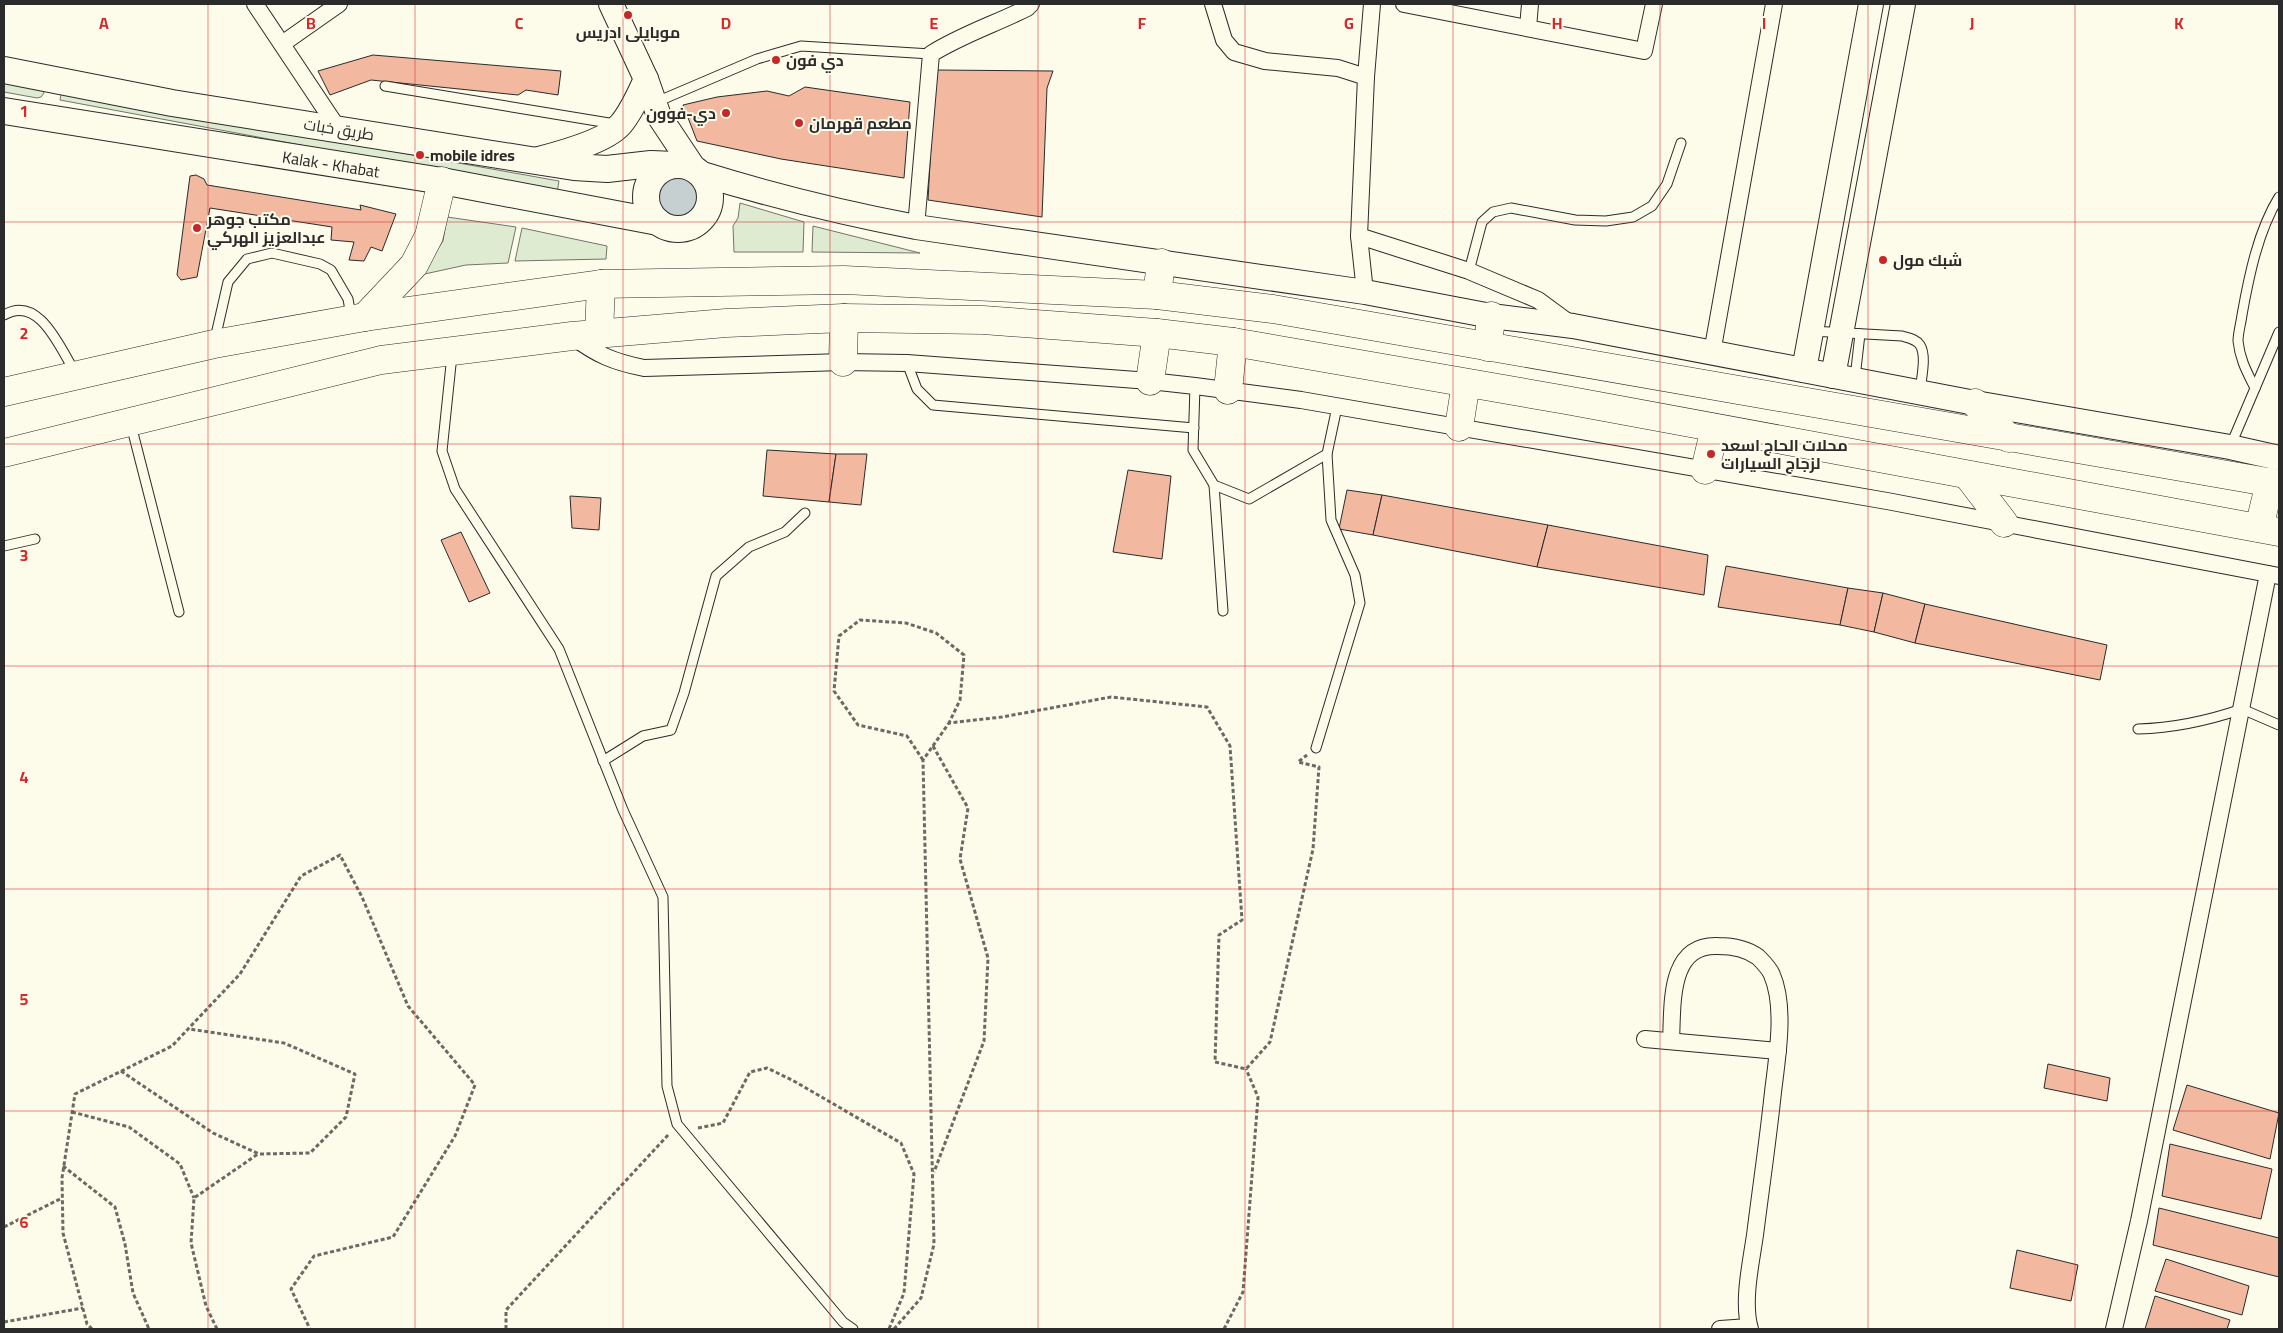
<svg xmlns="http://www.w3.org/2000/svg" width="2283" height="1333" font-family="Georgia,Cairo,serif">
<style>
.green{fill:#deebd1;stroke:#74746e}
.water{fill:#c7d0d0;stroke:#74746e}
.building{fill:#f2b8a0;stroke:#2b2b2b}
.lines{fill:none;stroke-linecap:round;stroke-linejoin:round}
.lane-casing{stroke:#2b2b2b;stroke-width:11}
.street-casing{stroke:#2b2b2b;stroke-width:18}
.secondary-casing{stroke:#2b2b2b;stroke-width:26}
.primary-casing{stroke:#2b2b2b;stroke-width:28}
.highway-casing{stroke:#2b2b2b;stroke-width:29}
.path{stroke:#6a6964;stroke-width:3;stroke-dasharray:4 2.5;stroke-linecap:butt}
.lane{stroke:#fdfbea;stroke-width:9}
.street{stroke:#fdfbea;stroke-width:16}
.secondary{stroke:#fdfbea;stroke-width:24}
.primary{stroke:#fdfbea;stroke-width:26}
.highway{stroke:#fdfbea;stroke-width:28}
.grid{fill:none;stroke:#d62828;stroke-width:1;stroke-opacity:0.55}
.poi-dot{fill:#c62828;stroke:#fdfbea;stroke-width:2}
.labels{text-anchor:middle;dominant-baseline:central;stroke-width:4;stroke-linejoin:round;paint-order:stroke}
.poi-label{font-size:16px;font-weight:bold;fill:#2b2b2b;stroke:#fdfbea;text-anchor:start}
.street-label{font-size:16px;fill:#2b2b2b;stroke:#fdfbea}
.grid-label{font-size:16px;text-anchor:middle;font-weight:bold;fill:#d62828;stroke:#fdfbea;stroke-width:4;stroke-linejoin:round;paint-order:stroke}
</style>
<rect width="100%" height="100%" fill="#fdfbea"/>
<!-- green -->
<g class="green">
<polygon points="4,80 42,89 44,93 41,97 37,98 4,92"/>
<polygon points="66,93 559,181 557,193 60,100 61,94"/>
<polygon points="740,203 804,222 803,252 734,252 733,226 738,218"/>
<polygon points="447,217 516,227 508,263 466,265 420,275 443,241"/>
<polygon points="813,226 920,253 812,252"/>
<polygon points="522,228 607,246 606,259 515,261"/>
</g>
<!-- water -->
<path class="water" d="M684,174L698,183L701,206C698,210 695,216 691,219C660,241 631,180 684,174Z"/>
<!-- building -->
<g class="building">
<polygon points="373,55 561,71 558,95 526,90 518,95 371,80 330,95 318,71"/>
<polygon points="935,70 1053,71 1047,88 1042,217 928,200"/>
<polygon points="805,87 910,102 904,178 781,159 697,141 683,105 717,97 767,91 789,96"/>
<polygon points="196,175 204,179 207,185 361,210 360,205 396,214 382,251 371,247 364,261 349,260 354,242 331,240 332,227 210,208 197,277 181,280 177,275 190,176"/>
<polygon points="767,450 836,454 829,502 763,496"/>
<polygon points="836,454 867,454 861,505 829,502"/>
<polygon points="1128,470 1171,476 1162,559 1113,552"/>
<polygon points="1347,490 1382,495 1373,535 1339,529"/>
<polygon points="1382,495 1548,525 1537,567 1373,535"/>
<polygon points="570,496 601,498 599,530 572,528"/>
<polygon points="1548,525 1708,555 1704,595 1537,567"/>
<polygon points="461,532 490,593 469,602 441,540"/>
<polygon points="1726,566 1848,588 1840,625 1718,607"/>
<polygon points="1848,588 1883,593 1874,632 1840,625"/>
<polygon points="1883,593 1925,604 1915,643 1874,632"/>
<polygon points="1925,604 2107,645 2100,680 1915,643"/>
<polygon points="2048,1064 2110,1078 2107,1101 2044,1088"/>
<polygon points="2187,1085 2279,1113 2270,1159 2173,1130"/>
<polygon points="2170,1144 2272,1169 2261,1219 2162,1196"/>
<polygon points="2159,1208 2279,1238 2279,1277 2153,1245"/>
<polygon points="2017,1250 2078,1265 2071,1301 2010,1288"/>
<polygon points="2166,1259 2249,1286 2242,1315 2155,1291"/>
<polygon points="2155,1296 2230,1320 2227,1329 2145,1329"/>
</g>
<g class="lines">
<defs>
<g id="lane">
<polyline points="385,86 615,124"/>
<polyline points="654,103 757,59 801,46 931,54"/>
<polyline points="1469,271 1482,222 1493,212 1511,208 1575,220 1606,221 1633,217 1652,206 1667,184 1681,143"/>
<path d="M4,315C39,294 60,348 75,372"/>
<path d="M1811,331L1902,336C1908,338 1916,339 1920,345C1927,356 1921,379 1920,392"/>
<polyline points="215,339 228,282 247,259 272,253 320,264 331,270 348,299 351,316"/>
<polyline points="452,355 442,451 455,489 559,649 623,810 663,897 667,1086 677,1124 843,1322 853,1329"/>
<polyline points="907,363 917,389 933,405 1194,428"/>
<polyline points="1855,378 1860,334"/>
<polyline points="1195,386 1193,450 1214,485 1249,499 1327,454 1337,407"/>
<path d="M2255,388C2247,372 2240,360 2238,341C2238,333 2241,323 2242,315C2249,276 2258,231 2279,197"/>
<polyline points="131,425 179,612"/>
<polyline points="2230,447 2279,332"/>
<polyline points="1214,485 1223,611"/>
<polyline points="4,546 35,539"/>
<path d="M2138,729C2175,728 2207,721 2242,709L2279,725"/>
<polyline points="1316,748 1360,603 1355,575 1331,520 1327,454"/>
<polyline points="603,761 643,736 671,730 684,693 716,576 749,547 785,532 805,513"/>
</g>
<g id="street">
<polyline points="255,4 339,130"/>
<polyline points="1213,4 1224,40 1234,52 1265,61 1338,68 1366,77"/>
<polyline points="1404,4 1644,51 1654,4"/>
<polyline points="1528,28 1530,4"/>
<polyline points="282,44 339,4"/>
<path d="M916,227L931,54C961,35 995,24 1027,8L1031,4"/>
<polyline points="1359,236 1469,271 1538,300 1572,325"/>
<polyline points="1365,292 1359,236 1366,77 1372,4"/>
<path d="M572,336C597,355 614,362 644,368L843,362L907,363L1150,381L1195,386L1301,400L1887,501L2279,576"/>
<polyline points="1712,353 1774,4"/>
<polyline points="1645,1039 1778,1051"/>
<path d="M1671,1040C1673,1004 1668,944 1718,946C1731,946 1747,949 1758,957C1762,961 1770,969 1772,975C1786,1007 1777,1058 1773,1092C1768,1140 1761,1187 1755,1235C1751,1263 1742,1302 1750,1329"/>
<polyline points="1720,1329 1749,1327"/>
<polyline points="2114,1329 2139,1221 2268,574"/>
</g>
<g id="secondary">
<polyline points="611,4 646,79 659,116 695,170"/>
<path d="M535,160C558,154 606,142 621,124C632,111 639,94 646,79"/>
<path d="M699,173C770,195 842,213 916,227L1365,292L1491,316L1573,326L1975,403L2230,447L2279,458"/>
<polyline points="1804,370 1871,4"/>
<polyline points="1833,376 1903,4"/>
</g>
<g id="primary">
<polyline points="4,70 172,103 574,167 607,169 651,164 675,165"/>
<polyline points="4,111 442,181 658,222"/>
<circle cx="678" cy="197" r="32"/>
</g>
<g id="highway">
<polyline points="1157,295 1161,263"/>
<polyline points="365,317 414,265 429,236 442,181"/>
<polyline points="599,335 601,284"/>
<polyline points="1488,347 1491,316"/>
<polyline points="843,362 844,318"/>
<polyline points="1150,381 1157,333"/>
<polyline points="1228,390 1233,342"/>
<polyline points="4,392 214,344 365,317 601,284 844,280 1157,295 1273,309 2279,484"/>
<polyline points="1975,403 2009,438"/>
<polyline points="1459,427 1466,383"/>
<polyline points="4,453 381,360 572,336 726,323 844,318 983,320 1157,333 1233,342 1566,400 2279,532"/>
<polyline points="1705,470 1715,428"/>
<polyline points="1968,476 2004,523"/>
<polyline points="2259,528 2270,482"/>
</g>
</defs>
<!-- lane casing -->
<use href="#lane" class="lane-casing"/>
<!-- street casing -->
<use href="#street" class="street-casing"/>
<!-- secondary casing -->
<use href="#secondary" class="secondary-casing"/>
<!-- primary casing -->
<use href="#primary" class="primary-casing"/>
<!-- highway casing -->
<use href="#highway" class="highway-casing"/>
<!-- path -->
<g class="path">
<polyline points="933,746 968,808 960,859 988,958 984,1041 934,1172"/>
<polyline points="923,760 907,736 858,725 834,691 839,636 860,620 906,623 936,633 964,655 960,700 949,723"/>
<polyline points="121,1071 213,1133 259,1154 310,1153 346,1117 355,1074 284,1043 189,1029"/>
<polyline points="72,1112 129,1127 180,1164 194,1198"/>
<polyline points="698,1128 723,1123 750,1072 767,1068 792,1080 901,1143 914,1174 904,1293 889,1329"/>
<polyline points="63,1166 115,1207 125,1244 133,1293 149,1329"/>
<polyline points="4,1227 62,1198"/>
<polyline points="4,1322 83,1308"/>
<polyline points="92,1329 87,1324 63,1233 62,1178 75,1094 172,1046 240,974 301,876 340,855 362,897 408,1006 475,1085 455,1136 393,1237 314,1256 291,1289 310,1329"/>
<polyline points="217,1329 206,1306 191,1243 194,1198 258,1154"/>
<polyline points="506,1329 506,1310 669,1134"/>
<polyline points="894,1329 921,1298 934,1244 923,760 949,723 1002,717 1111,697 1207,707 1230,746 1242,920 1219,935 1215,1062 1246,1069 1270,1042 1313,849 1319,767 1298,762 1307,755"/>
<polyline points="1224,1329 1243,1292 1258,1097 1246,1069"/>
</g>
<!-- lane -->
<use href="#lane" class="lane"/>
<!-- street -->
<use href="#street" class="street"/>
<!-- secondary -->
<use href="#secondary" class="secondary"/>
<!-- primary -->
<use href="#primary" class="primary"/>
<!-- highway -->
<use href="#highway" class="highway"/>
</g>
<!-- grid -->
<path class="grid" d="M208,4V1329M415,4V1329M623,4V1329M830,4V1329M1038,4V1329M1245,4V1329M1453,4V1329M1660,4V1329M1868,4V1329M2075,4V1329M4,222H2279M4,444H2279M4,666H2279M4,889H2279M4,1111H2279"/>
<!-- markers -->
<g class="poi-dot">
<circle cx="628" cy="15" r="5"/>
<circle cx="776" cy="60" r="5"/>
<circle cx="726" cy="113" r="5"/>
<circle cx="799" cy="123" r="5"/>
<circle cx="420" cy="155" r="5"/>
<circle cx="197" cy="228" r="5"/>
<circle cx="1883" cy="260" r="5"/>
<circle cx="1711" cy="454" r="5"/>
</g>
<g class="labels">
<!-- poi labels -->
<g class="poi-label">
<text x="628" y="32" text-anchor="middle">موبايلى ادريس</text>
<text x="786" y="60">دي فون</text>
<text x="716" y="113" text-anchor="end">دي-فوون</text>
<text x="809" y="123">مطعم قهرمان</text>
<text x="430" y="155">mobile idres</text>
<text x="207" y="219">مكتب جوهر<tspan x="207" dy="18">عبدالعزيز الهركي</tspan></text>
<text x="1893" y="260">شبك مول</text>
<text x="1721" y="445">محلات الحاج اسعد<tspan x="1721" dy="18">لزجاج السيارات</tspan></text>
</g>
<!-- street labels -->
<g class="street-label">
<text transform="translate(339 129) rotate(9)">طريق خبات</text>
<text transform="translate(331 164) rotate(9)">Kalak - Khabat</text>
</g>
</g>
<g class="grid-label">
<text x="104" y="29">A</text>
<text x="311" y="29">B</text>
<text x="519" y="29">C</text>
<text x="726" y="29">D</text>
<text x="934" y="29">E</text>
<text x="1142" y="29">F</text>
<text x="1349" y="29">G</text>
<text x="1557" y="29">H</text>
<text x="1764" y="29">I</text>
<text x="1972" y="29">J</text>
<text x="2179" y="29">K</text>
<text x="24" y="117">1</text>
<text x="24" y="339">2</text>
<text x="24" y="561">3</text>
<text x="24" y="783">4</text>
<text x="24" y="1005">5</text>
<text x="24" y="1228">6</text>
</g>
<!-- border -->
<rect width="2283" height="1333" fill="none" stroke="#2b2b2b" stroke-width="10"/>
</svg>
